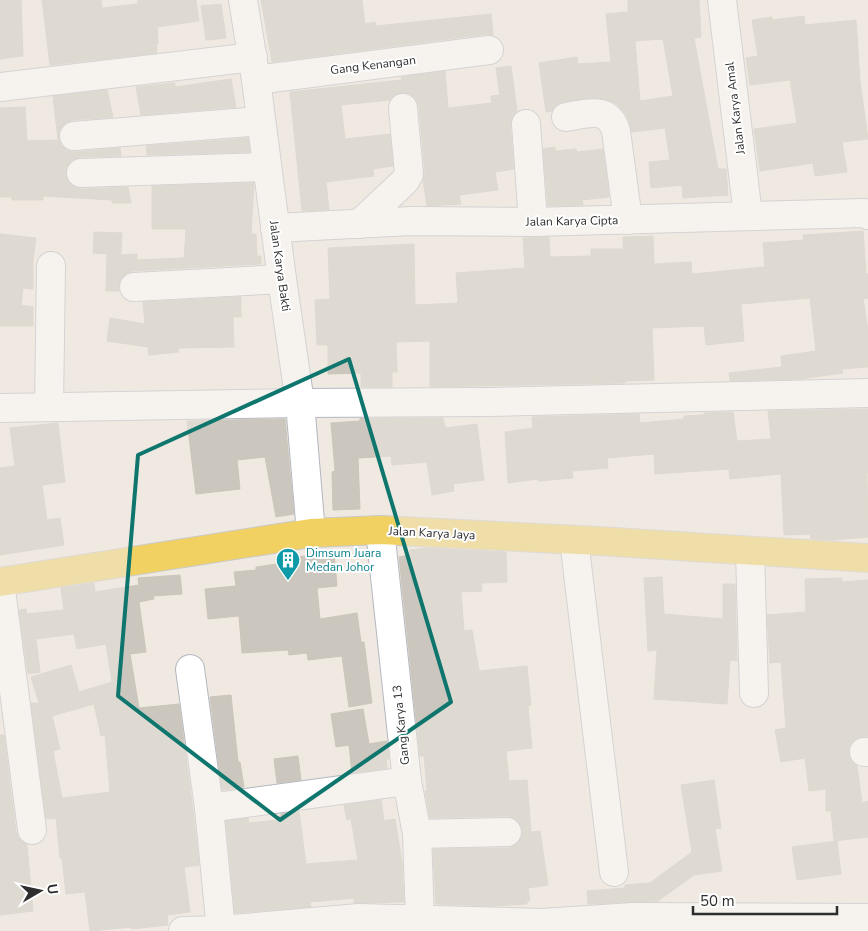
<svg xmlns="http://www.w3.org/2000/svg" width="868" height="931" font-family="'Nunito Sans',sans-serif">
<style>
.building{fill:#cbc7bf;stroke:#cbc5ba;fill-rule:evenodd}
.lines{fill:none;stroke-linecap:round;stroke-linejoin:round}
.minor-casing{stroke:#b4b7c1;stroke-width:30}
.major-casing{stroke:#c9c9c9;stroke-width:30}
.minor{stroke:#fff;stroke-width:28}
.major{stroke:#f2d163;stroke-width:28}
.marked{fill:none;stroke:#0f766e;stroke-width:4;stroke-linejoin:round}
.labels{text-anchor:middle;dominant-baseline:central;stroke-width:4;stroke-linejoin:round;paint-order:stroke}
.street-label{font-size:12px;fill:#2e2e2e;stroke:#fff}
.culture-label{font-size:12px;fill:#0d838f;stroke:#fff;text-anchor:start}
</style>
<rect width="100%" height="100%" fill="#efe9e1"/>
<!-- building -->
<g class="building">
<polygon points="0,0 21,0 23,56 0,59"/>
<polygon points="42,0 101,0 102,8 138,4 138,0 196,0 199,21 157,27 158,44 156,44 157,53 50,65"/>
<polygon points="261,0 362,0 365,24 375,22 376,26 491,14 493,35 487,34 272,62"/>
<path d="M628,0H699L701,37L694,38L718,169H726L728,195L683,198L682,185L651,188L649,162L670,160L665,128L632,132L627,116L617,104L605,99L587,98L563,102L556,105L552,111L546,112L539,63L577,57L578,64L611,62L606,14L628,12ZM663,39L673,96L640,101L635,41Z"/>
<polygon points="221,4 226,38 206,40 201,6"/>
<polygon points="804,16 805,25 856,20 860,81 868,139 842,142 847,172 815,176 813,163 760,171 754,129 797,123 790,80 750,85 746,58 758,56 752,20 772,17 772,20"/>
<polygon points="511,66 517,111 512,117 510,125 514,169 495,172 498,190 459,195 461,204 427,206 423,180 425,173 419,107 416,99 410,94 401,93 394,95 390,100 341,105 345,139 390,134 393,166 373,169 374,176 326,182 329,210 302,211 290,92 402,80 401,77 445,71 448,108 492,103 491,96 500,95 496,68"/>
<polygon points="231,79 236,107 141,115 136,87 175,83 175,87"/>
<polygon points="107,90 113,117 73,120 66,123 60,129 59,138 61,145 68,150 75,152 120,148 121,156 80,157 73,160 67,166 65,174 68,181 73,186 81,189 128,187 131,203 112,203 112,200 43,196 43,200 12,200 12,197 0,197 0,108 25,107 27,141 58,140 53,96"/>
<polygon points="248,138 250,152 147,155 146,146"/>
<polygon points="555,147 555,151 576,149 577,152 603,149 609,197 582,200 583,205 548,206 543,149"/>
<polygon points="254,183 251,234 256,234 257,256 261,256 261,264 133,271 126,274 120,280 118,287 119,291 106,291 107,254 93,253 94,232 122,233 121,255 137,254 137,260 184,258 186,229 152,229 152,186"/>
<polygon points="863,231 866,274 868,274 868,298 863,299 868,330 868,367 842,369 843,373 801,379 730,381 729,373 782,367 781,356 816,351 810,298 741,304 744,341 706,345 704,326 652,328 654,380 625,381 625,383 430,387 430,341 396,342 397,372 392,372 392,387 361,387 361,373 328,374 328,345 317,345 315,300 330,299 328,248 414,244 415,305 458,303 456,273 525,268 523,238 549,237 550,257 591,256 591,249 623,249 623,237 653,236 654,264 691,262 692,274 765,267 763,243 804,240 803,235"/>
<polygon points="0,234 36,238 33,261 33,289 23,288 21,305 33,307 33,326 0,326"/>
<polygon points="241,297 241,317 233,317 234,347 178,348 179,352 149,355 148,347 107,341 110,318 145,324 143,302"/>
<polygon points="868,409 868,473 867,473 868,537 833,540 811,539 810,534 784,535 781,474 730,479 729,469 655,474 654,454 607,458 608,468 572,471 573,478 538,481 538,479 508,483 505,432 533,428 532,417 639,414 640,423 684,419 684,416 704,415 704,413 733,412 737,441 771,439 768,411"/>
<polygon points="360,418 443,418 445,428 477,424 484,480 453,484 454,491 432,495 427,462 392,465 391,456 358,458 360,509 333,510 332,472 335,471 331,423 360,421"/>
<polygon points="285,419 294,514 276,517 265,457 237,460 240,489 196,494 187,421"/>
<polygon points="58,423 65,482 42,485 47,520 60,518 64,545 0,555 0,468 15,466 10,428"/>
<polygon points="425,548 506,552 507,582 481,583 482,591 461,592 464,631 472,630 479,671 527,666 531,705 528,706 532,748 506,751 509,781 527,780 531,832 540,831 548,885 528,888 530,901 527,901 527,904 493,906 436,904 433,849 508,848 515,845 520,840 523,831 520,824 515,819 507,816 430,818 425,791 427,790 424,756 420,756 399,557 410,555 410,550"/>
<polygon points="334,553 337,586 317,588 320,619 357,613 361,642 364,642 372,703 349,707 342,656 308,660 307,653 289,655 288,650 242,653 239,616 208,619 205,589 236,586 234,572 256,570 256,567 277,564 277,559"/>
<path d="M180,575L182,594L153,596L154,599L139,602L146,652L130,654L139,708L179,704L193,810L199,865L184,867L190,912L167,915L168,925L132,929L131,927L90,931L85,892L66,894L62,858H60L56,818L46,819L31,703H39L31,677L71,665L79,692L112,682L106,644L77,649L74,634L36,639L40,672L28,674L19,610L26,609L27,614L64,610L61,588L94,583L95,592L139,585L138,578ZM94,704L101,736L105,735L110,792L62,798L53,751L60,749L52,716Z"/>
<polygon points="662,577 664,614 723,619 723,584 735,584 737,661 730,660 727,704 654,699 657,650 648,651 644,578"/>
<polygon points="842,578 842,582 868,580 868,736 856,739 850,745 848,752 851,760 857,766 862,803 868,801 868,837 834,841 831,811 826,811 826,789 809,791 805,758 781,762 775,730 786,728 781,662 770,663 767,615 806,612 805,579"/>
<polygon points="231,695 238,762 240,762 244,787 222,790 210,697"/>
<polygon points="363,709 369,744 387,741 389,759 386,759 387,768 352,773 349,745 336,747 331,714"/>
<polygon points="0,735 4,735 16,832 20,840 27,845 33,911 0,915"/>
<polygon points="298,756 301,780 277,783 274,759"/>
<polygon points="714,780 721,828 715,829 722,871 694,875 658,901 588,904 587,891 625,888 625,885 650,883 692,852 681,785"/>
<polygon points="381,800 384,821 395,819 402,862 404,902 354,903 354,898 310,902 311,907 235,913 226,821 248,818 249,823 278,820 277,817 281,816 281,814 299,812 306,864 358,860 351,819 347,820 344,805"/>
<polygon points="837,841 841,874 797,880 792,847"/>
</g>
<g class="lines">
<defs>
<g id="minor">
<polyline points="243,0 256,80 282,279 300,403 311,533"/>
<polyline points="722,0 748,215"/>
<polyline points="256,80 489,50"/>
<polyline points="0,87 253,57"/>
<path d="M566,117C587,114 608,105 616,131L628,220"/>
<polyline points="526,124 533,222"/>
<polyline points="74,136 261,121"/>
<polyline points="81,173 267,167"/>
<polyline points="359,224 405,181 409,174 403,108"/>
<polyline points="275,228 411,221 533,222 864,213 868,215"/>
<polyline points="134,287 282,279"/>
<polyline points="49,407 51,266"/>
<polyline points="0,408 300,403 488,402 868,393"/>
<polyline points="380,530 407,781 417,834 420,920"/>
<polyline points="574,540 614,872"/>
<polyline points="750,552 754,693"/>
<polyline points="0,582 32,830"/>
<polyline points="190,669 209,808 221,930"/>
<polyline points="864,752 868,752"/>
<polyline points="209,808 407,781"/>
<polyline points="417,834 507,832"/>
<polyline points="183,931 221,930 359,918 542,923 633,917 868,918"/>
</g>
<polyline id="major" points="0,582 311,533 380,530 599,541 868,558"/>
</defs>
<!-- minor casing -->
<use href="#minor" class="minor-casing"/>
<!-- major casing -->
<use href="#major" class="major-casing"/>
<!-- minor -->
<use href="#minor" class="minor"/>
<!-- major -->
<use href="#major" class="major"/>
</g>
<!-- marked area -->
<path d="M0 0H868V931H0ZM349,359L451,702L280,820L118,696L138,455Z" fill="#efe9e1" fill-opacity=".55" fill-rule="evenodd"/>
<path class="marked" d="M349,359L451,702L280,820L118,696L138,455Z"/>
<!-- icons -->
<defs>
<symbol id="building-pin" viewBox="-11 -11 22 30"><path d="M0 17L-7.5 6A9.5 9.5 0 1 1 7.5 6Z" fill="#0f9aa8" stroke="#fff"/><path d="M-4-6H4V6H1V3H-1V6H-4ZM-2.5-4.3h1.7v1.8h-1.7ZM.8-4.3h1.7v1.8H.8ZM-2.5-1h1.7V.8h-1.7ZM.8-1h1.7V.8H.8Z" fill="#fff"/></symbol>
</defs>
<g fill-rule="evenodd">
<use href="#building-pin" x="274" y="546" width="28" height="38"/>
</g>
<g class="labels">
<!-- street labels -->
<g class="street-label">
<text transform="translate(373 65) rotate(-7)">Gang Kenangan</text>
<text transform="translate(735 108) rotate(-97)">Jalan Karya Amal</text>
<text transform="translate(572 221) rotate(-1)">Jalan Karya Cipta</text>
<text transform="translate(280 266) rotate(82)">Jalan Karya Bakti</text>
<text transform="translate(432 533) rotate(3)">Jalan Karya Jaya</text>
<text transform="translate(401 725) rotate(-96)">Gang Karya 13</text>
</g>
<!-- culture labels -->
<g class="culture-label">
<text x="306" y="553">Dimsum Juara<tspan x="306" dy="14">Medan Johor</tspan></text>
</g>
</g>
<!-- north arrow -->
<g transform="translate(40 891) rotate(81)" stroke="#ffffff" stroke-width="4" paint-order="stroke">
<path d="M0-4L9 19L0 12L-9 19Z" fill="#2e2e2e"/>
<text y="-8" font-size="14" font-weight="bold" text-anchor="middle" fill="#2e2e2e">U</text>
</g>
<!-- scale -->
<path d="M693 906v8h144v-8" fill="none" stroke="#2e2e2e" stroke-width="2.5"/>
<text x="700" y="906" font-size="15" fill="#2e2e2e" stroke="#ffffff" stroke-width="4" paint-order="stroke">50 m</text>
</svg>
